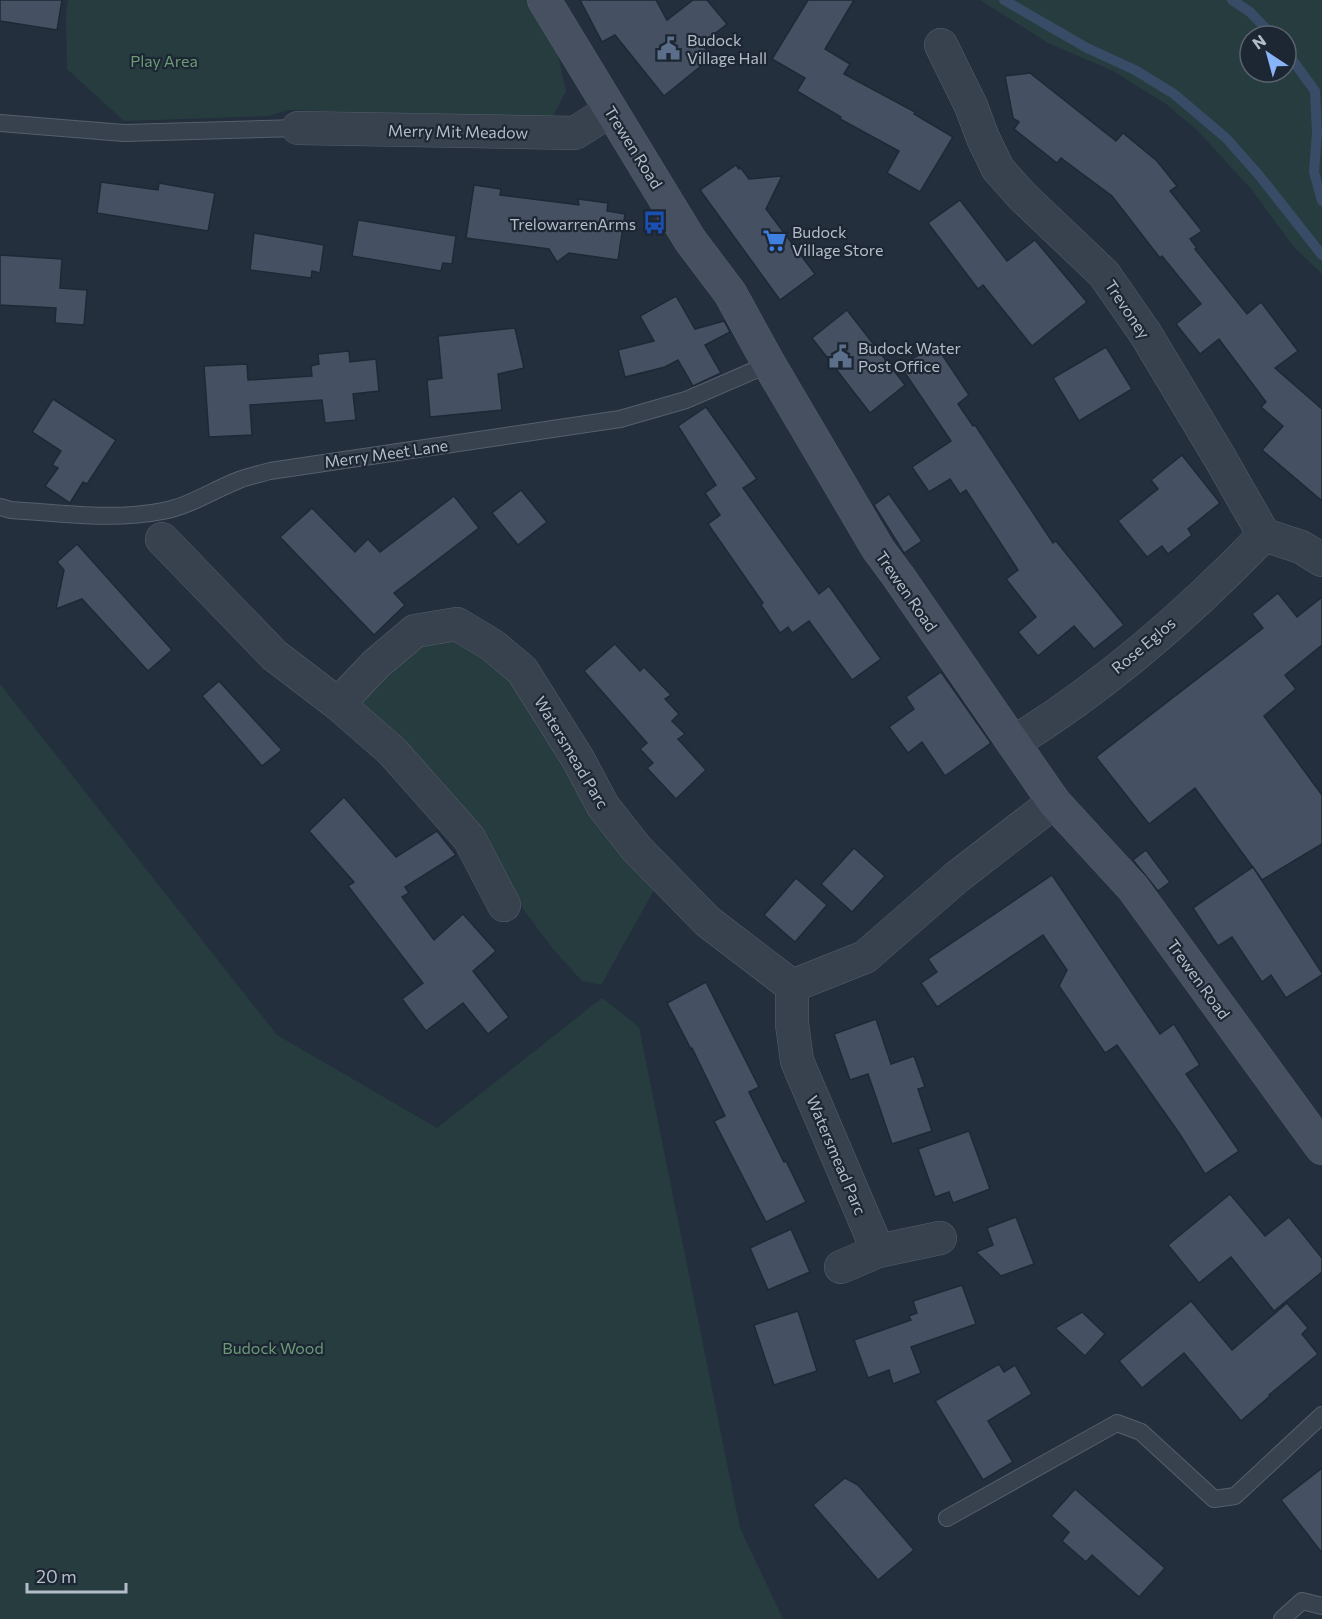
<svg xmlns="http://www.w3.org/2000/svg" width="1322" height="1619" font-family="Commissioner,sans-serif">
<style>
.green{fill:#263c3f;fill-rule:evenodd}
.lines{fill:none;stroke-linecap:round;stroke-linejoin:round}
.stream{stroke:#394c67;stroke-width:10}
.building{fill:#455162;stroke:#1f2835;stroke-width:1.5}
.lane-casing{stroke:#565f6c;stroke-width:18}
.street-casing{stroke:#565f6c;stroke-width:34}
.secondary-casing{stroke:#565f6c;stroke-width:34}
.lane{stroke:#38414e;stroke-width:16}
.street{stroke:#38414e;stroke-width:33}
.secondary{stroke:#465061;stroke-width:33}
.labels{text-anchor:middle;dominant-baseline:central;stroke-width:4.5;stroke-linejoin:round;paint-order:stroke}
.poi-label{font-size:16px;fill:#b4bcc9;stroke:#1d2633;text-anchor:start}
.park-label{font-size:16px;fill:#6b9a76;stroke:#1d2633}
.street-label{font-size:16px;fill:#b4bcc9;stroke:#1d2633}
</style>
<rect width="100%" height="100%" fill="#242f3e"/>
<!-- green -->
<g class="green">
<polygon points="68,0 526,0 558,55 566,91 552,118 288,110 268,116 124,121 67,69 66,15"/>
<path d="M980,0H1322V274L1293,246L1252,190L1197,130L1166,104L1113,71L1048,43ZM1250,36H1286V72H1250Z"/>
<polygon points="457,630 490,649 659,881 601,985 582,981 553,949 523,909 518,896 504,889 353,696 401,649"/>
<polygon points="0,684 277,1035 437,1128 602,998 639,1027 740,1528 783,1619 0,1619"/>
</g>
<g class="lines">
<!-- stream -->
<g class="stream">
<polyline points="1004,0 1087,48 1135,70 1174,94 1226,138 1258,174 1322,255"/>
<polyline points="1232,0 1250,12 1273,36"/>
<polyline points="1286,51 1315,91 1317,133 1314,172 1322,201"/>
</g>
</g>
<!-- building -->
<g class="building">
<polygon points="0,0 62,0 57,30 0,21"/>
<polygon points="580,0 656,0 667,20 693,0 707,0 727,24 702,44 712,57 664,96 615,35 602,42"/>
<polygon points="808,0 854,0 825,49 850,64 844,74 915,112 914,114 953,137 920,192 887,173 899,151 840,119 841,117 797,91 805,78 772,59"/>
<polygon points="1030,73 1116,141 1123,133 1157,161 1177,186 1170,191 1202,231 1190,239 1197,248 1195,249 1247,314 1261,302 1298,351 1275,368 1322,409 1322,501 1262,450 1283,426 1261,407 1266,402 1219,339 1200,354 1176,324 1201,304 1162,256 1160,258 1112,196 1061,158 1057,163 1014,129 1019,122 1013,118 1005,76"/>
<polygon points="736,165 739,169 740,167 749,179 782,176 766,209 815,274 780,300 700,190"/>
<polygon points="101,182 158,190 159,183 215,193 208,231 97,213"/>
<polygon points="474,185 501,189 500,195 579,205 578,199 608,203 607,211 625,214 618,260 569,253 557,262 549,249 466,238"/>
<polygon points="960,200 1007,261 1035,240 1087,302 1032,346 983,285 978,289 928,223"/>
<polygon points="358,220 456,236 452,264 443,263 441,271 352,256"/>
<polygon points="254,233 324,245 320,273 312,271 311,278 250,270"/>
<polygon points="0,255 62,259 60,288 87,290 84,325 55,323 56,308 0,305"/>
<polygon points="676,296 695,329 724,321 730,332 705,345 721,373 693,386 678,360 665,367 625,377 618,350 654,341 640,316"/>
<polygon points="847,310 905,385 870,413 812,338"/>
<polygon points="515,328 524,368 498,374 502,410 430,417 427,380 442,378 438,336"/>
<polygon points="935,344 969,395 958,404 973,426 975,425 1053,543 1056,541 1124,625 1094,649 1074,626 1038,656 1018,632 1036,617 1006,579 1018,570 966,490 960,494 950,479 929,492 912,467 951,441 901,367"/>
<polygon points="1106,347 1132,389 1079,421 1053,378"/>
<polygon points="349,351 350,362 376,359 379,391 353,394 356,420 325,423 322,400 250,405 252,435 209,437 204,366 247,364 248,380 312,376 311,366 319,364 318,354"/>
<polygon points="53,399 116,440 87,484 83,482 70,503 45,486 58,468 52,465 61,451 32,432"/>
<polygon points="706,407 757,479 743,488 819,594 829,586 881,659 852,680 809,621 792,633 788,627 780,633 761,605 763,603 708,524 720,515 705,493 716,485 678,426"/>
<polygon points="1182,455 1220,503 1188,529 1192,535 1168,554 1162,546 1147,557 1118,521 1158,489 1151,480"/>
<polygon points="521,490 547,522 518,545 492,513"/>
<polygon points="889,494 922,541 904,553 874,505"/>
<polygon points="454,496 479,528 394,593 405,605 374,635 280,537 312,508 355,552 368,539 380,552"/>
<polygon points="77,544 172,650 148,671 82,599 56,609 64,570 57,562"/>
<polygon points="1278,593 1297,617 1322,597 1322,645 1285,675 1296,689 1264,716 1322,795 1322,844 1262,880 1195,788 1149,824 1096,757 1263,628 1252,614"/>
<polygon points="615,644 640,671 644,667 671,695 665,699 679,714 672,721 685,734 678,739 706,770 676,799 647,768 653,763 640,749 647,743 584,671"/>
<polygon points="941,672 991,743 945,776 922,742 908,753 889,727 914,709 906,697"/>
<polygon points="219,681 282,750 262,766 202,696"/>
<polygon points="344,797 396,857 437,831 456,855 405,887 409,893 402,897 434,940 463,914 496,951 473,971 509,1017 488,1034 463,1003 426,1031 402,999 423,983 348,886 354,882 309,831"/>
<polygon points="854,848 885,876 852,912 821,884"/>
<polygon points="1146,850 1170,882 1158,891 1133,860"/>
<polygon points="1253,867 1322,973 1322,975 1286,998 1271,975 1262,982 1232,937 1218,946 1193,908"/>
<polygon points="1052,875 1160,1034 1174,1024 1200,1065 1186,1074 1239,1151 1205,1174 1179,1133 1117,1045 1105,1053 1059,986 1067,970 1043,935 937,1007 921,983 937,972 928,959"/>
<polygon points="796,878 827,905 795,942 764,915"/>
<polygon points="706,982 759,1087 749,1092 784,1162 786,1161 806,1202 766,1222 714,1121 725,1116 692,1048 691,1049 667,1003"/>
<polygon points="876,1019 891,1064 914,1056 925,1087 918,1089 932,1131 892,1144 868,1074 850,1080 834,1034"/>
<polygon points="969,1131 990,1189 953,1203 949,1192 935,1197 918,1149"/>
<polygon points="1230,1194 1265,1236 1289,1217 1322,1258 1322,1272 1274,1311 1231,1257 1199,1283 1168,1245"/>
<polygon points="1016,1217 1034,1264 1001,1276 976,1252 993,1245 987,1228"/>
<polygon points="791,1229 810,1272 768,1290 750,1248"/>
<polygon points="962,1285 976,1324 911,1347 921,1373 893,1384 889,1370 868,1378 854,1340 911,1320 909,1316 917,1313 913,1301"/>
<polygon points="1191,1301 1232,1350 1287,1303 1308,1328 1302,1334 1318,1354 1269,1395 1270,1396 1241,1421 1184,1353 1142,1388 1119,1361"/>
<polygon points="798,1311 817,1371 774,1385 754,1325"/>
<polygon points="1082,1312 1105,1334 1085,1356 1055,1328"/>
<polygon points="999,1364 1004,1372 1015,1365 1032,1394 988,1421 1013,1462 983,1480 935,1401"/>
<polygon points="1322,1468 1322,1553 1281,1500"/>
<polygon points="845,1478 858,1485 914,1550 878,1580 813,1505"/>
<polygon points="1075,1489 1165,1568 1139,1597 1092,1555 1086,1562 1062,1541 1069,1532 1051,1516"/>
</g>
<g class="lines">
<defs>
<g id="lane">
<polyline points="0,123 124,133 298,128"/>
<path d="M0,507L11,510C60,513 113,521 163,511C190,506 213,490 239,480C249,476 260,474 270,471L620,419L686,400L769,364"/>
<polyline points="947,1518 1117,1423 1141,1432 1214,1499 1235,1496 1322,1415"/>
<polyline points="1282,1619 1302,1601 1322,1606"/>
</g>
<g id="street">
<polyline points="941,45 971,106 983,138 998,169 1022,196 1104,274 1145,333 1220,458 1264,535 1301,547 1322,560"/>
<polyline points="298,128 575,133 611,110"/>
<polyline points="162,539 274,655 338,704"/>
<path d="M1013,743C1104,687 1190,612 1264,535"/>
<polyline points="504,905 469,838 392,751 338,704 376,664 415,631 457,624 492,645 522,670 578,759 603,806 636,848 707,921 792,986 865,957 957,877 1054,802"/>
<polyline points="792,986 792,1024 797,1061 878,1251"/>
<polyline points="841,1267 878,1251 940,1238"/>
</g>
<polyline id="secondary" points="544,0 690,240 730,293 769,364 878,549 898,576 1054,802 1133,888 1322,1148"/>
</defs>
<!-- lane casing -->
<use href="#lane" class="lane-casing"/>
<!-- street casing -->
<use href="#street" class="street-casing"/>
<!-- secondary casing -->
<use href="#secondary" class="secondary-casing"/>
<!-- lane -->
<use href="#lane" class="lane"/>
<!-- street -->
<use href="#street" class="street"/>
<!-- secondary -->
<use href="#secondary" class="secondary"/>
</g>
<!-- icons -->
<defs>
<symbol id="civic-bare" viewBox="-9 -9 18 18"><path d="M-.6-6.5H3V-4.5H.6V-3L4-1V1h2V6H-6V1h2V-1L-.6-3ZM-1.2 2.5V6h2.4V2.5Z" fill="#5c6f8a" stroke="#1d2633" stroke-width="2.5" paint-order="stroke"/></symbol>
<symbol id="bus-bare" viewBox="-9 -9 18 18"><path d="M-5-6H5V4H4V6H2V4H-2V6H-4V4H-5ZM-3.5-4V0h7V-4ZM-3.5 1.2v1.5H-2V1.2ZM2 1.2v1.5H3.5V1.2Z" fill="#1a4fb4" stroke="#1d2633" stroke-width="2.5" paint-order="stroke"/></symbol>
<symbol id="supermarket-bare" viewBox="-9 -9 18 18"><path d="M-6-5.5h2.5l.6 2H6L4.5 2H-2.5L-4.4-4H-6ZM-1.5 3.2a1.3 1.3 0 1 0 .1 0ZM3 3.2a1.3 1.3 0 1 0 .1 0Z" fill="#3f7fe0" stroke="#1d2633" stroke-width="2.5" paint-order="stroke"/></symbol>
</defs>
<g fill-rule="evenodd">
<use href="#civic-bare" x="652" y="32" width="33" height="33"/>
<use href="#bus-bare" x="638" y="206" width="33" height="33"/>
<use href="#supermarket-bare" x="758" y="224" width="33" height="33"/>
<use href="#civic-bare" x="824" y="340" width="33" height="33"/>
</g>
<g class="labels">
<!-- poi labels -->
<g class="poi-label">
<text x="687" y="39">Budock<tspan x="687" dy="18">Village Hall</tspan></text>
<text x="636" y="223" text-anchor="end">TrelowarrenArms</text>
<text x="792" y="231">Budock<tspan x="792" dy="18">Village Store</tspan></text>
<text x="858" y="347">Budock Water<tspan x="858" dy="18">Post Office</tspan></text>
</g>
<!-- park labels -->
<g class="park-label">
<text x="164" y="60">Play Area</text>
<text x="273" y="1347">Budock Wood</text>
</g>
<!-- street labels -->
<g class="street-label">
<text transform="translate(458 131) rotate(1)">Merry Mit Meadow</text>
<text transform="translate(634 147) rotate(58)">Trewen Road</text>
<text transform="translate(1128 309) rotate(56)">Trevoney</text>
<text transform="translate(386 453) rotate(-8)">Merry Meet Lane</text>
<text transform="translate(907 591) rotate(55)">Trewen Road</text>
<text transform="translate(1143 645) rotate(-40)">Rose Eglos</text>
<text transform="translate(572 752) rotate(59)">Watersmead Parc</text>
<text transform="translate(1199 979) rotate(54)">Trewen Road</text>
<text transform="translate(837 1155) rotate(67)">Watersmead Parc</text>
</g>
</g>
<!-- north arrow -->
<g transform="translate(1268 54) rotate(324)"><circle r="28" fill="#1d2633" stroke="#59626f" stroke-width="1.5"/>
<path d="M0-4.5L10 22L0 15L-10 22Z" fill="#8ab4f8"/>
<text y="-9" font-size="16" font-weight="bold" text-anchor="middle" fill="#b4bcc9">N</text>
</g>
<!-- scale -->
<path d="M27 1583v9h99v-9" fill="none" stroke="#b4bcc9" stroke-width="3"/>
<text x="36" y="1583" font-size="18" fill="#b4bcc9" stroke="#1d2633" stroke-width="4.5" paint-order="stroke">20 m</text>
</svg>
